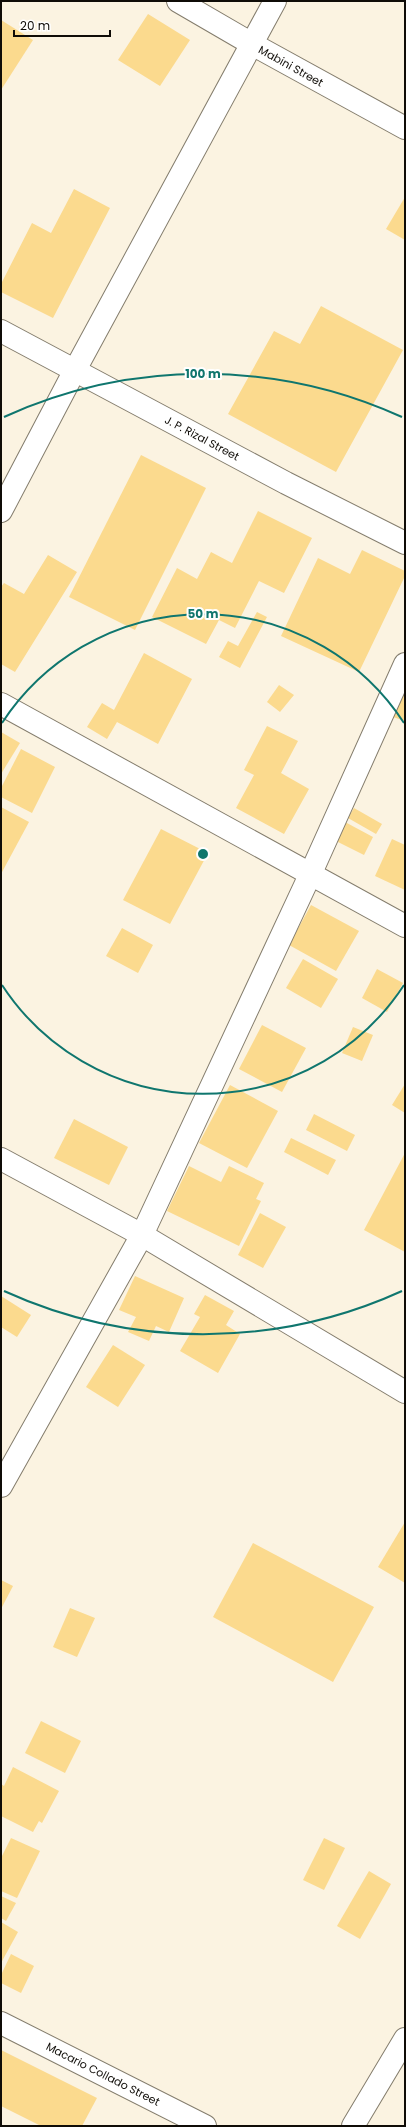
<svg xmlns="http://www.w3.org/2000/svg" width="406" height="2127" font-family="Poppins,sans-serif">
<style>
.building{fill:#fbda8e}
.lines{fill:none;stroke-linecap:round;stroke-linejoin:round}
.minor-casing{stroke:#847d6d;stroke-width:24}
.major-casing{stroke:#847d6d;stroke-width:24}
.minor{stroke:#fff;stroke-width:22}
.major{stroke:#fff;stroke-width:22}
.ring{fill:none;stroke:#0f766e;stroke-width:2}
.labels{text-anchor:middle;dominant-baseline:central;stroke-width:4;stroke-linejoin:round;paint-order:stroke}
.street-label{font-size:11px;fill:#0f0c07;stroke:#fff}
.centre{fill:#0f766e;stroke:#fff;stroke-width:2}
.ring-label{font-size:12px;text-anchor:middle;font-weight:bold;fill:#0f766e;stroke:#fff;stroke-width:4;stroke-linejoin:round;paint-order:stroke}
</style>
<rect width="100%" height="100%" fill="#fbf3e1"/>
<!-- building -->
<g class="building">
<polygon points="148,14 190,40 160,86 118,60"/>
<polygon points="1,20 33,40 1,90"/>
<polygon points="74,189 110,208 53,318 1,292 1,284 32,223 51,233"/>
<polygon points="405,197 405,240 386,229"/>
<polygon points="321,306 403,350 336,472 228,414 274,331 300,344"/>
<polygon points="141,455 206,488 135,630 69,597"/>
<polygon points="258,511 312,538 284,593 259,581 235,628 219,620 206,644 152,617 177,568 197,579 211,552 232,563"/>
<polygon points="362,550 405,571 405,576 359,672 281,636 318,558 350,574"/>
<polygon points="48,555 77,572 15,672 1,664 1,587 4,583 24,594"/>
<polygon points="257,612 267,617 240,668 219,657 228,641 238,646"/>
<polygon points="144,653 192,679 158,744 117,722 107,739 87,727 102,703 114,710"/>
<polygon points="279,685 294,695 280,712 267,702"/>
<polygon points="405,690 405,721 393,717"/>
<polygon points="267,726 298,741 281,773 309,789 284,834 236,808 254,775 244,770"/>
<polygon points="1,732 20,743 1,774"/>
<polygon points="21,749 55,767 32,813 1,797 1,788"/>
<polygon points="1,807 29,822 1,874"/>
<polygon points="354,808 382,824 376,834 348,818"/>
<polygon points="345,822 373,837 364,855 336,841"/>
<polygon points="161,829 208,853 170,924 123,900"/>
<polygon points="392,839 405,845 405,890 375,876"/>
<polygon points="311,905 359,931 336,971 289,945"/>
<polygon points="122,928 153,945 138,973 106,956"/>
<polygon points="303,959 338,979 321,1008 286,988"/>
<polygon points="377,969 403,983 387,1012 362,998"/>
<polygon points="262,1025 306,1048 282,1092 239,1069"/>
<polygon points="353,1027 373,1035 362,1061 342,1053"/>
<polygon points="405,1084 405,1113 392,1105"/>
<polygon points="230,1085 278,1111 247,1168 199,1143"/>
<polygon points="314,1114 355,1135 347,1151 306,1130"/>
<polygon points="74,1119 128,1147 109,1185 54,1158"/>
<polygon points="291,1138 336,1160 328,1175 284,1152"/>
<polygon points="405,1153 405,1252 364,1230"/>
<polygon points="189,1166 221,1182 229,1166 264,1183 256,1199 261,1201 239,1246 167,1211"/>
<polygon points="260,1213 286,1227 263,1268 238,1255"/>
<polygon points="135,1276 184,1298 169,1332 156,1326 149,1341 128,1332 136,1317 119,1310"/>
<polygon points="205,1295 234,1311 226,1325 240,1334 218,1373 180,1351 200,1317 194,1314"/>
<polygon points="1,1296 31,1315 17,1337 1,1327"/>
<polygon points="113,1345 145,1365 118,1407 86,1387"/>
<polygon points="405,1522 405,1583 378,1567"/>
<polygon points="253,1543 374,1607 333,1682 213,1617"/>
<polygon points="1,1580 13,1586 1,1609"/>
<polygon points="70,1608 95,1618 77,1657 53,1647"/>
<polygon points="41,1721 81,1741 65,1773 25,1753"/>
<polygon points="13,1767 59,1791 42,1823 39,1821 33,1832 1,1816 1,1784 4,1786"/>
<polygon points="11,1838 40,1851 17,1898 1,1891 1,1858"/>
<polygon points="324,1838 345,1848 324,1890 303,1880"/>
<polygon points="369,1871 391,1884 360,1939 337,1926"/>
<polygon points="1,1896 16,1903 6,1921 1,1918"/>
<polygon points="1,1922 18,1932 1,1963"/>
<polygon points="11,1954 34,1966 21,1993 1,1983 1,1975"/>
<polygon points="1,2050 97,2098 82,2126 41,2126 1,2106"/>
</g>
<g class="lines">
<defs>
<g id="minor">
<polyline points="178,1 252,44 405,128"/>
<polyline points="1,511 75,370 275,1"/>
<polyline points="1,704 405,926"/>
<polyline points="1,1159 142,1235 405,1392"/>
<polyline points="1,1486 142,1235 310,875 405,664"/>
<polyline points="1,2023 205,2126"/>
<polyline points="353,2126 405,2039"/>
</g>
<polyline id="major" points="1,331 286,483 405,543"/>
</defs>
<!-- minor casing -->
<use href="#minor" class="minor-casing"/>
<!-- major casing -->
<use href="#major" class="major-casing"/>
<!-- minor -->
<use href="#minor" class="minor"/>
<!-- major -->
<use href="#major" class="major"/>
</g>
<!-- distance rings -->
<g class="ring">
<path d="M404 985A240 240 0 0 1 2 985M2 723A240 240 0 0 1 404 723"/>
<path d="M402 1291A480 480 0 0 1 4 1291M4 417A480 480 0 0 1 402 417"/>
</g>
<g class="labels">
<!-- street labels -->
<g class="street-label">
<text transform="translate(291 66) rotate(29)">Mabini Street</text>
<text transform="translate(202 438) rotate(28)">J. P. Rizal Street</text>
<text transform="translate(103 2074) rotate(27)">Macario Collado Street</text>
</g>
</g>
<circle cx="203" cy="854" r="6" class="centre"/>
<g class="ring-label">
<text x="203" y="378">100 m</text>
<text x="203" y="618">50 m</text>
</g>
<!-- border -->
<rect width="406" height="2127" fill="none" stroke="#0f0c07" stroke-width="4"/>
<!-- scale -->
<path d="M14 30v6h96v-6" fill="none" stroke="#0f0c07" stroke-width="2"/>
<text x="20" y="30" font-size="12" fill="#0f0c07" stroke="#ffffff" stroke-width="3" paint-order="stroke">20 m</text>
</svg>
